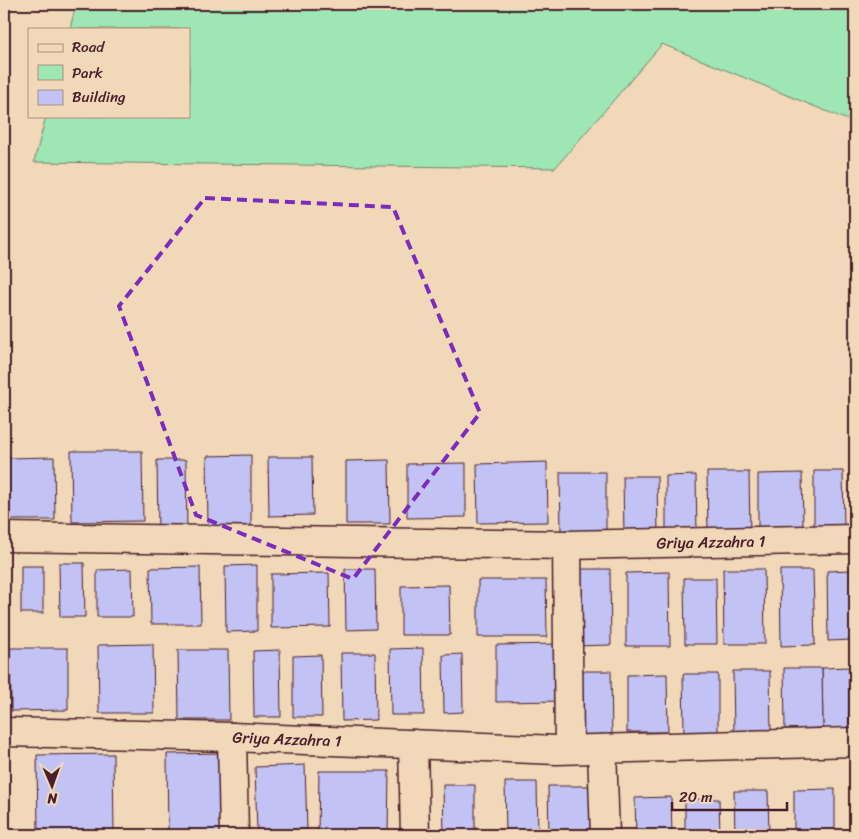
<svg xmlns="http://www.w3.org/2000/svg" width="859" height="839" font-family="Sriracha,sans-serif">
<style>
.green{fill:#9ee6b4;stroke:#748270}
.building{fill:#c3c2f4;stroke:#4a1f2b}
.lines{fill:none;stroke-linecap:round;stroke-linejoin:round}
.street-casing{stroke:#4a1f2b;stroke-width:31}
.street{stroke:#f1d8b9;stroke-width:28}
.marked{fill:none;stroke:#7b2cbf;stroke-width:4;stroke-dasharray:10 6;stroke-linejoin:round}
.labels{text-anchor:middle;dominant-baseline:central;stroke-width:4;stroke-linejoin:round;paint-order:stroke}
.street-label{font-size:16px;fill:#4a1f2b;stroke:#f1d8b9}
</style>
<rect width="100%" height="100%" fill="#f1d8b9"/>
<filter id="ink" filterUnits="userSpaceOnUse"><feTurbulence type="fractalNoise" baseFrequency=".02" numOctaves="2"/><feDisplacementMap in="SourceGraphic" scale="10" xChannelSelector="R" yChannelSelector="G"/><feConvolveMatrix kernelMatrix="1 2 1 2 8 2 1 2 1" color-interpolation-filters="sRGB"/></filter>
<g filter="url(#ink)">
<!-- green -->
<polygon class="green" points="76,4 855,4 855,123 662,44 555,168 34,162 46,116 189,116 189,29 70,29"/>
<!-- building -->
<g class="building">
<polygon points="71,451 142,451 143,521 72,522"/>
<polygon points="251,455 251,526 208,527 207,456"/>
<polygon points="54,457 55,520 8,520 8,458"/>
<polygon points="268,457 312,457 313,515 269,516"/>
<polygon points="157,460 186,460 187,532 158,532"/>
<polygon points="389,460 390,524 346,524 346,461"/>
<polygon points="547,462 548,522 478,523 477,464"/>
<polygon points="466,463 466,517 407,518 407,464"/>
<polygon points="814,471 843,471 844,527 814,527"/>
<polygon points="560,472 606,472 606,532 561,533"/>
<polygon points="707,472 749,472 750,534 708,534"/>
<polygon points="802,473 803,528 758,528 758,474"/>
<polygon points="696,475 697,534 666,535 666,476"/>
<polygon points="623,476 657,476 658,535 624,536"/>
<rect x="4" y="560" width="1" height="56"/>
<polygon points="59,563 84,563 85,617 60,617"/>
<polygon points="257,565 257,631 226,632 225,566"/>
<rect x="21" y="566" width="22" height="47"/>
<polygon points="200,567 201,624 151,624 150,568"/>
<polygon points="132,569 133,617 97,617 97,570"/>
<polygon points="345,569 375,569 376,629 346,630"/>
<polygon points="572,569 610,569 611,645 573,646"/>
<polygon points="723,569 764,569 765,644 724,644"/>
<polygon points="780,570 813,570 815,645 781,646"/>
<polygon points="851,570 853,640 828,641 827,571"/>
<polygon points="669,572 670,646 626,646 626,573"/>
<polygon points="329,573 330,627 271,628 271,574"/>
<polygon points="684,578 716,578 717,644 685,644"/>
<polygon points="478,580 546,580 547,637 478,637"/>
<polygon points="449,585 450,635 401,635 401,586"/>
<polygon points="153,644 154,713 99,713 98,645"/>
<polygon points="564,644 565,701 496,702 496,645"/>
<polygon points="10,648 68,648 68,710 11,711"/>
<polygon points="423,648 424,715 391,715 390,649"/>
<polygon points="178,650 228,650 229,720 179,720"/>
<polygon points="280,650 281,717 254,717 253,651"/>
<polygon points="341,653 375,653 376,720 342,721"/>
<polygon points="462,654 463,712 444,713 443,655"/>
<polygon points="321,655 322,717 293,717 293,656"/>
<polygon points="849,667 849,729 823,729 822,668"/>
<polygon points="784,668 822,668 823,728 785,729"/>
<polygon points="576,671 611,671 612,738 577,739"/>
<polygon points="733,671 770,671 771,734 734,734"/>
<polygon points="667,674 668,732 627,732 627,675"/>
<polygon points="683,674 718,674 718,732 684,732"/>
<polygon points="221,753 222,835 168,835 167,754"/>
<polygon points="113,754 114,833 38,834 37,755"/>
<polygon points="305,765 307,830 257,832 255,767"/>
<polygon points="319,771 389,771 388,835 318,834"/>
<polygon points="505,782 537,782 538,835 506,835"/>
<polygon points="443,785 475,785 475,835 444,835"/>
<polygon points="548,786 590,786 590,835 549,835"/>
<polygon points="835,789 835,835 794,835 794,790"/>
<polygon points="734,791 768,791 769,835 735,835"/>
<polygon points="671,797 672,835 636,835 635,798"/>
<polygon points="685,799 719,799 720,835 685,835"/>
</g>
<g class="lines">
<defs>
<g id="street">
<polyline points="4,537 567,545 855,539"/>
<polyline points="567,545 569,749"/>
<polyline points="4,732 232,737 557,750 855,742"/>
<polyline points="232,737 234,835"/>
<polyline points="413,744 415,835"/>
<polyline points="602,749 605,835"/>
</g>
</defs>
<!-- street casing -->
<use href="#street" class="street-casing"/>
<!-- street -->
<use href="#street" class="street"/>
</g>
</g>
<!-- marked area -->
<path class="marked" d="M205,198L393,207L480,413L353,579L196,515L119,306Z"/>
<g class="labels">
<!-- street labels -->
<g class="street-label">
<text transform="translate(711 542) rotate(-1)">Griya Azzahra 1</text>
<text transform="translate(287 739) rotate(2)">Griya Azzahra 1</text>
</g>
</g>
<!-- margin -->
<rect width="859" height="839" fill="none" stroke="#f1d8b9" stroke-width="20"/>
<rect x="10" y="10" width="839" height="819" fill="none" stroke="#4a1f2b" stroke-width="2" filter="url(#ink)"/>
<!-- legend -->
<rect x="28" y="28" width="162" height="90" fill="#f1d8b9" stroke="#ae8e80"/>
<rect x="38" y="44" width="25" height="8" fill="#f1d8b9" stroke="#ae8e80"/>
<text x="72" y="52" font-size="15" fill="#4a1f2b">Road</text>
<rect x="38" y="65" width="25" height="15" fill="#9ee6b4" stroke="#ae8e80"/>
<text x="72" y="78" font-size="15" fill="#4a1f2b">Park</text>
<rect x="38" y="90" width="25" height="15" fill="#c3c2f4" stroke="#ae8e80"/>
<text x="72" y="102" font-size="15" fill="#4a1f2b">Building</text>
<!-- north arrow -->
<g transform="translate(52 786) rotate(178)" stroke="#f1d8b9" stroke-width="4" paint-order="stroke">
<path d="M0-4L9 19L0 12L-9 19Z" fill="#4a1f2b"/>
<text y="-8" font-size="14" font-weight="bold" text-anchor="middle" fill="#4a1f2b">N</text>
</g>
<!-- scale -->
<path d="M672 802v8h115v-8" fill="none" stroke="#4a1f2b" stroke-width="2.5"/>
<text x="679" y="802" font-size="15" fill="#4a1f2b" stroke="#f1d8b9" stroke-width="4" paint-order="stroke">20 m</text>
</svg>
